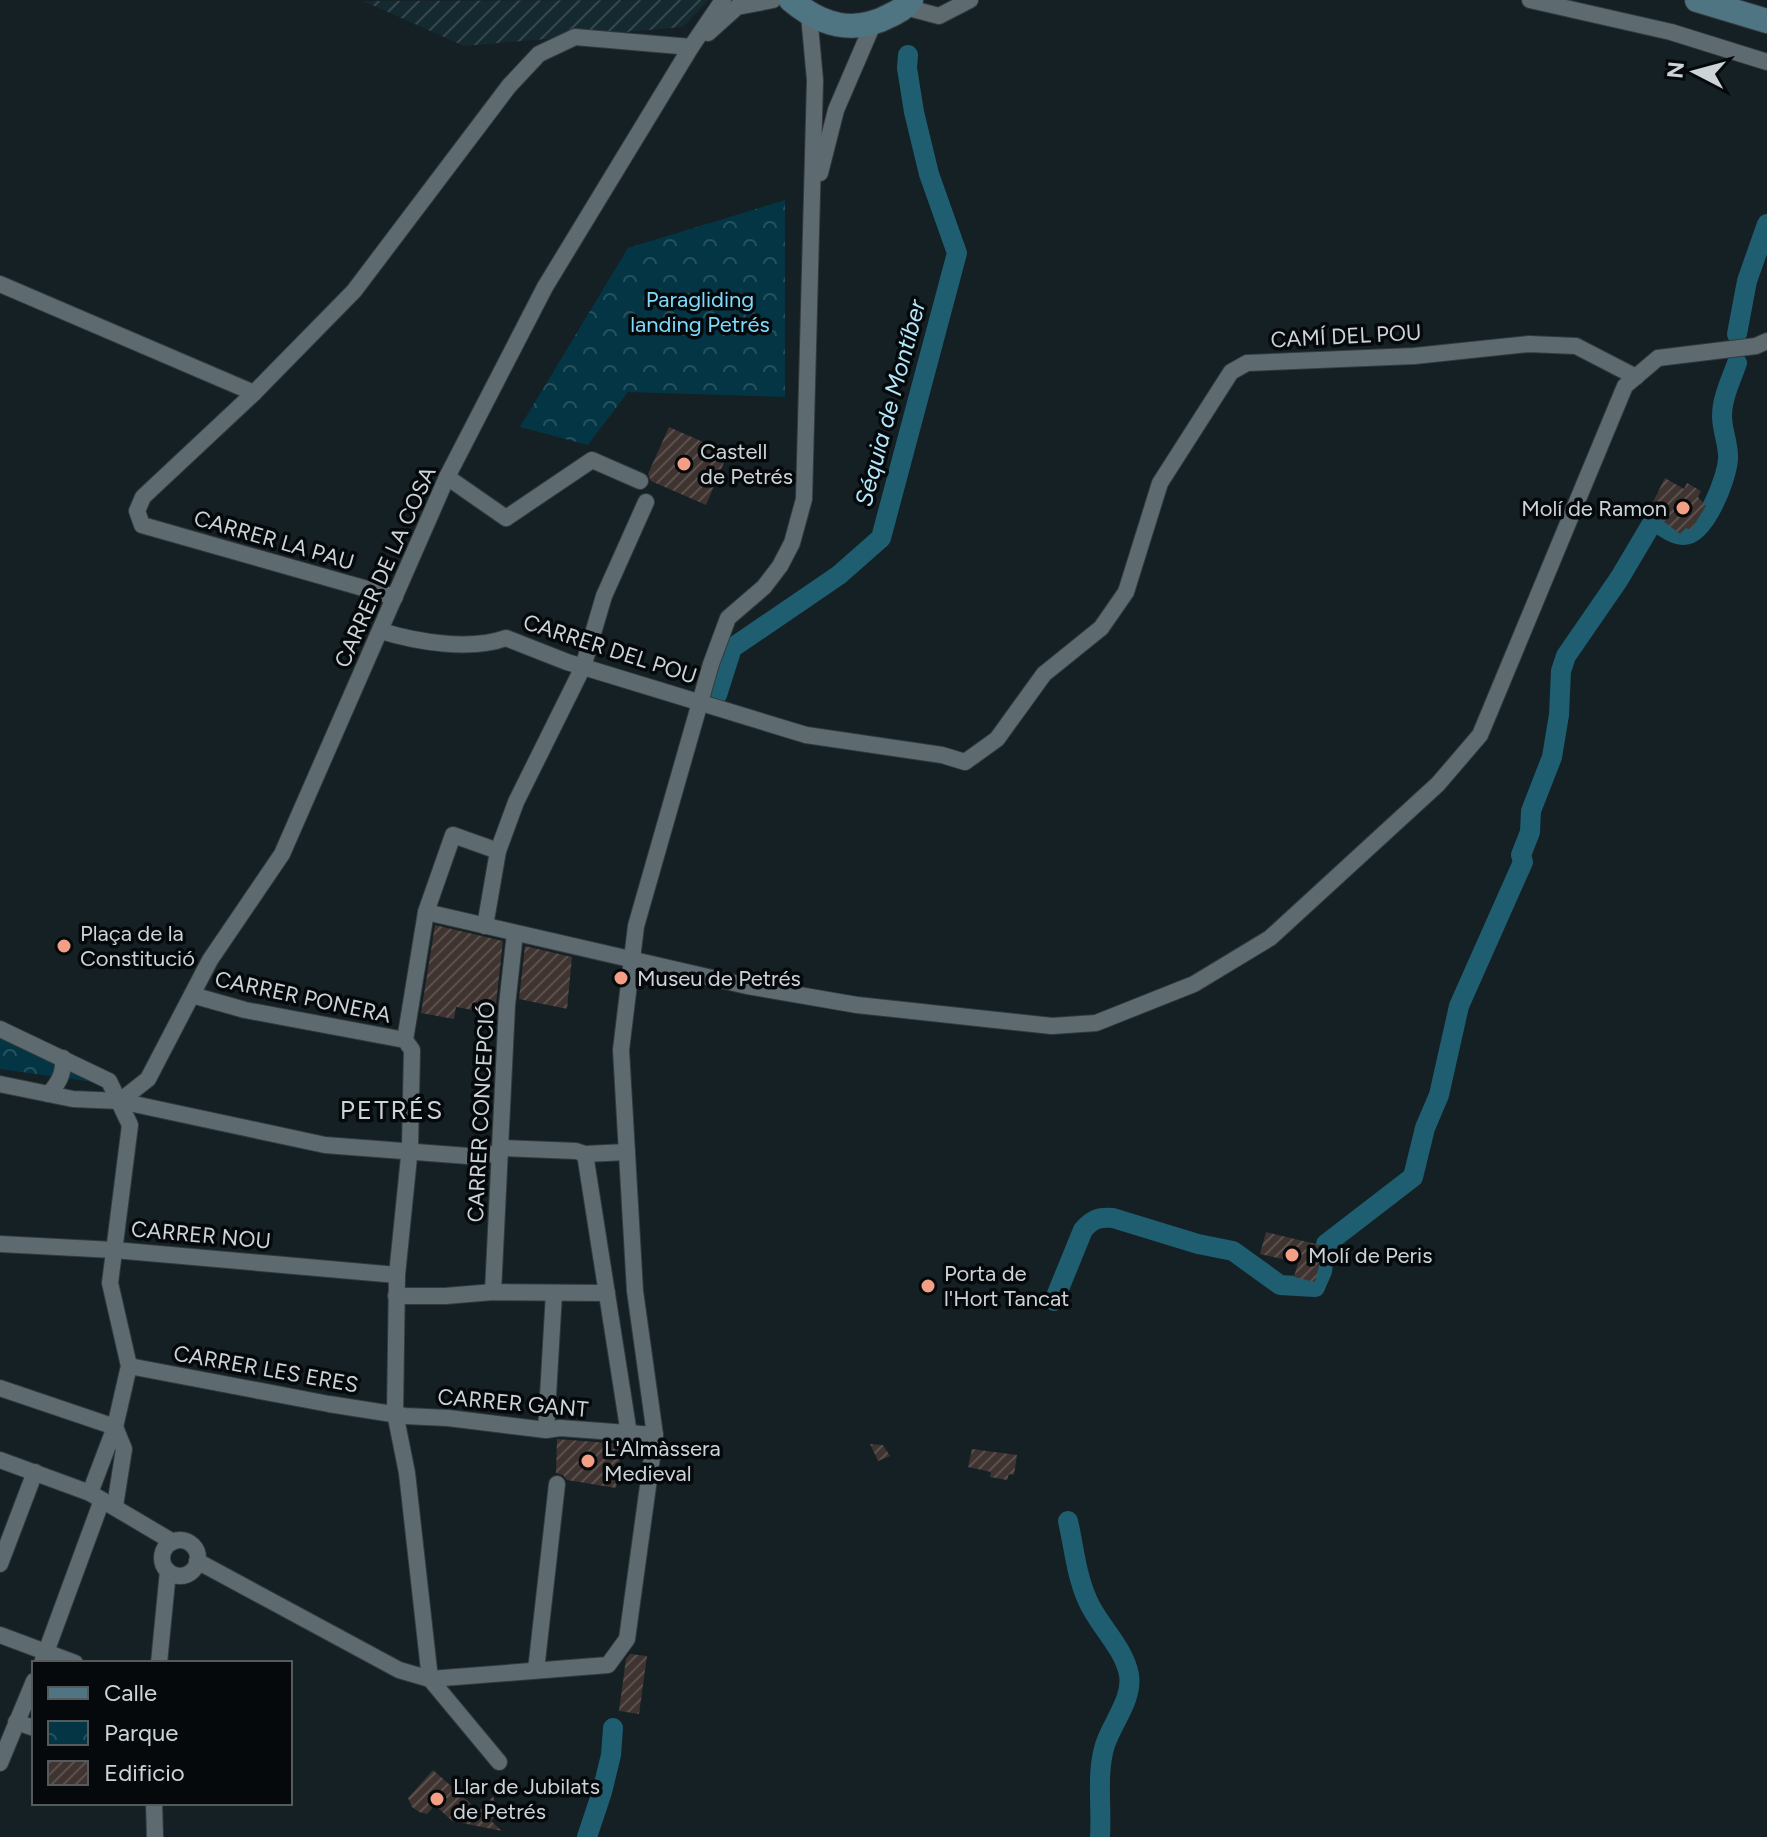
<svg xmlns="http://www.w3.org/2000/svg" width="1767" height="1837" font-family="Figtree,sans-serif">
<style>
.industrial{fill:url(#industrial-furrows)}
.park{fill:url(#park-crowns)}
.lines{fill:none;stroke-linecap:round;stroke-linejoin:round}
.canal{stroke:#1f5d71;stroke-width:20}
.building{fill:url(#building-hatch)}
.minor-casing{stroke:#333a3d;stroke-width:18}
.secondary-casing{stroke:#333a3d;stroke-width:26}
.minor{stroke:#5d6b70;stroke-width:16}
.secondary{stroke:#4f7582;stroke-width:24}
.poi-dot{fill:#f39f86;stroke:#05090b;stroke-width:3}
.labels{text-anchor:middle;dominant-baseline:central;stroke-width:7;stroke-linejoin:round;paint-order:stroke}
.park-label{font-size:22px;fill:#7edbfc;stroke:#05090b}
.street-label{font-size:22px;fill:#cdd4d7;stroke:#05090b}
.poi-label{font-size:22px;fill:#cdd4d7;stroke:#05090b;text-anchor:start}
.water-label{font-size:24px;font-style:italic;fill:#b3e7fb;stroke:#05090b}
.quarter-label{font-size:26px;letter-spacing:2px;fill:#cdd4d7;stroke:#05090b}
</style>
<defs>
<pattern id="industrial-furrows" width="10" height="10" patternUnits="userSpaceOnUse" patternTransform="scale(2)"><rect width="10" height="10" fill="#152930"/><path d="M-1 1l2-2M0 10L10 0M9 11l2-2" fill="none" stroke="#36474d"/></pattern>
<pattern id="park-crowns" width="20" height="18" patternUnits="userSpaceOnUse" patternTransform="scale(2)"><rect width="20" height="18" fill="#033544"/><path d="M2 6a3 3 0 1 1 6 0M12 15a3 3 0 1 1 6 0" fill="none" stroke="#27515e"/></pattern>
<pattern id="building-hatch" width="6" height="6" patternUnits="userSpaceOnUse" patternTransform="scale(2)"><rect width="6" height="6" fill="#403431"/><path d="M-1 1l2-2M0 6l6-6M5 7l2-2" fill="none" stroke="#5a504e"/></pattern>
</defs>
<rect width="100%" height="100%" fill="#142024"/>
<!-- industrial -->
<polygon class="industrial" points="709,0 683,27 464,46 363,1"/>
<!-- park -->
<g class="park">
<polygon points="785,200 785,397 628,392 588,445 520,427 628,248"/>
<polygon points="0,1039 94,1082 0,1069"/>
</g>
<g class="lines">
<!-- canal -->
<g class="canal">
<polyline points="1737,334 1747,281 1767,224"/>
<polyline points="717,695 732,648 839,575 881,538 957,253 929,174 914,112 907,68 908,55"/>
<path d="M1054,1301L1083,1230C1092,1219 1099,1217 1113,1218L1198,1244L1233,1251L1280,1285L1315,1287L1322,1271L1326,1244L1413,1177L1425,1128L1439,1095L1459,1006L1523,862L1521,855L1530,832L1531,811L1552,757L1559,715L1561,671L1566,656L1619,579L1651,525L1656,522C1664,527 1674,535 1684,535C1705,535 1727,478 1728,459C1729,445 1722,431 1722,416C1722,398 1731,380 1737,363"/>
<path d="M1068,1521C1074,1547 1076,1574 1087,1599C1097,1624 1124,1647 1129,1675C1133,1699 1112,1723 1105,1745C1096,1774 1102,1807 1100,1837"/>
<polyline points="587,1837 602,1792 611,1755 613,1728"/>
</g>
</g>
<!-- building -->
<g class="building">
<polygon points="669,427 728,453 706,505 651,481 648,474"/>
<polygon points="1665,478 1684,489 1687,483 1701,491 1698,497 1706,506 1691,530 1686,528 1680,534 1659,518 1665,510 1653,502"/>
<polygon points="435,925 503,941 496,1004 479,1002 478,1011 456,1007 454,1019 421,1013"/>
<polygon points="525,946 572,957 567,1009 519,999"/>
<polygon points="1266,1232 1324,1246 1315,1282 1294,1277 1298,1263 1260,1254"/>
<polygon points="557,1439 622,1444 616,1488 567,1480 563,1475 556,1473"/>
<polygon points="870,1444 883,1445 890,1456 878,1461"/>
<polygon points="972,1449 1017,1455 1014,1475 1009,1474 1007,1480 990,1477 991,1472 968,1467"/>
<polygon points="630,1654 647,1656 639,1714 619,1711 626,1659"/>
<polygon points="433,1770 479,1811 493,1796 498,1813 491,1821 502,1831 452,1821 435,1805 427,1814 419,1812 412,1807 408,1798"/>
</g>
<g class="lines">
<defs>
<g id="minor">
<polyline points="1530,0 1671,32 1767,62"/>
<polyline points="905,7 939,16 970,0"/>
<polyline points="708,33 737,7 773,0"/>
<polyline points="820,173 836,110 873,24"/>
<polyline points="0,284 254,393"/>
<polyline points="447,477 506,518 592,460 640,481"/>
<polyline points="395,597 142,525 137,511 143,497 254,393 354,291 509,86 539,54 575,37 691,47"/>
<path d="M381,631C417,642 470,651 506,638L567,662L806,735L942,755L965,762L997,739L1044,674L1101,628L1126,592L1160,483L1231,372L1247,363L1414,356L1529,344L1576,346L1636,377"/>
<polyline points="498,851 453,835 426,912 405,1040 412,1050 410,1147 397,1275 395,1413 407,1473 430,1679 499,1762"/>
<polyline points="426,912 747,986 857,1005 1052,1026 1096,1023 1194,984 1270,938 1438,784 1480,735 1625,386 1658,358 1756,346 1767,341"/>
<polyline points="485,926 498,851 516,802 583,667 604,596 646,502"/>
<polyline points="192,995 245,1010 405,1040"/>
<polyline points="0,1029 109,1081 130,1125 110,1283 129,1366 115,1427 90,1493"/>
<polyline points="0,1084 73,1099 120,1101 325,1145 468,1156 494,1154 502,1148 576,1151 585,1154 627,1152"/>
<path d="M49,1094C59,1082 64,1074 63,1058"/>
<polyline points="120,1101 148,1079 210,960 282,854 447,477 545,287 691,47 723,0"/>
<polyline points="585,1154 629,1434"/>
<polyline points="0,1244 114,1250 397,1275"/>
<polyline points="493,1292 507,1005 515,933"/>
<polyline points="396,1296 445,1296 493,1292 607,1293"/>
<polyline points="129,1366 329,1404 405,1416 448,1418 546,1430 560,1428 655,1435"/>
<polyline points="0,1388 115,1427"/>
<polyline points="546,1430 554,1293"/>
<polyline points="0,1460 90,1493 173,1542"/>
<polyline points="115,1506 124,1449 115,1427"/>
<circle cx="180" cy="1558" r="18"/>
<polyline points="197,1561 399,1670 430,1679 608,1665 627,1639 655,1435 635,1291 621,1050 636,926 711,664 728,618 764,587 780,566 792,543 804,499 815,80 809,15"/>
<polyline points="0,1564 35,1472"/>
<polyline points="0,1635 75,1663"/>
<polyline points="42,1663 102,1500"/>
<polyline points="159,1663 168,1571"/>
<polyline points="536,1670 557,1484"/>
<polyline points="16,1722 34,1728"/>
<polyline points="0,1763 34,1681"/>
<polyline points="154,1803 155,1837"/>
</g>
<g id="secondary">
<path d="M791,0C822,26 854,35 891,15C899,11 905,8 911,0"/>
<polyline points="1697,0 1767,21"/>
</g>
</defs>
<!-- minor casing -->
<use href="#minor" class="minor-casing"/>
<!-- secondary casing -->
<use href="#secondary" class="secondary-casing"/>
<!-- minor -->
<use href="#minor" class="minor"/>
<!-- secondary -->
<use href="#secondary" class="secondary"/>
</g>
<!-- markers -->
<g class="poi-dot">
<circle cx="684" cy="464" r="8"/>
<circle cx="1683" cy="508" r="8"/>
<circle cx="64" cy="946" r="8"/>
<circle cx="621" cy="978" r="8"/>
<circle cx="1292" cy="1255" r="8"/>
<circle cx="928" cy="1286" r="8"/>
<circle cx="588" cy="1461" r="8"/>
<circle cx="437" cy="1799" r="8"/>
</g>
<g class="labels">
<!-- park labels -->
<g class="park-label">
<text x="700" y="299">Paragliding<tspan x="700" dy="25">landing Petrés</tspan></text>
</g>
<!-- street labels -->
<g class="street-label">
<text transform="translate(1346 336) rotate(-3)">CAMÍ DEL POU</text>
<text transform="translate(274 540) rotate(16)">CARRER LA PAU</text>
<text transform="translate(385 567) rotate(-66)">CARRER DE LA COSA</text>
<text transform="translate(610 649) rotate(18)">CARRER DEL POU</text>
<text transform="translate(303 997) rotate(12)">CARRER PONERA</text>
<text transform="translate(481 1112) rotate(-87)">CARRER CONCEPCIÓ</text>
<text transform="translate(201 1235) rotate(5)">CARRER NOU</text>
<text transform="translate(266 1369) rotate(10)">CARRER LES ERES</text>
<text transform="translate(513 1403) rotate(5)">CARRER GANT</text>
</g>
<!-- poi labels -->
<g class="poi-label">
<text x="700" y="451">Castell<tspan x="700" dy="25">de Petrés</tspan></text>
<text x="1667" y="508" text-anchor="end">Molí de Ramon</text>
<text x="80" y="933">Plaça de la<tspan x="80" dy="25">Constitució</tspan></text>
<text x="637" y="978">Museu de Petrés</text>
<text x="1308" y="1255">Molí de Peris</text>
<text x="944" y="1273">Porta de<tspan x="944" dy="25">l'Hort Tancat</tspan></text>
<text x="604" y="1448">L'Almàssera<tspan x="604" dy="25">Medieval</tspan></text>
<text x="453" y="1786">Llar de Jubilats<tspan x="453" dy="25">de Petrés</tspan></text>
</g>
<!-- water labels -->
<g class="water-label">
<text transform="translate(890 403) rotate(-75)">Séquia de Montíber</text>
</g>
<!-- quarter labels -->
<g class="quarter-label">
<text x="392" y="1110">PETRÉS</text>
</g>
</g>
<!-- legend -->
<rect x="32" y="1661" width="260" height="144" fill="#05090b" stroke="#555a5d" stroke-width="2"/>
<rect x="48" y="1687" width="40" height="12" fill="#4f7582" stroke="#555a5d" stroke-width="2"/>
<text x="104" y="1701" font-size="24" fill="#cdd4d7">Calle</text>
<rect x="48" y="1721" width="40" height="24" fill="url(#park-crowns)" stroke="#555a5d" stroke-width="2"/>
<text x="104" y="1741" font-size="24" fill="#cdd4d7">Parque</text>
<rect x="48" y="1761" width="40" height="24" fill="url(#building-hatch)" stroke="#555a5d" stroke-width="2"/>
<text x="104" y="1781" font-size="24" fill="#cdd4d7">Edificio</text>
<!-- north arrow -->
<g transform="translate(1695 72) rotate(276)" stroke="#05090b" stroke-width="6" paint-order="stroke">
<path d="M0-6L14 30L0 20L-14 30Z" fill="#cdd4d7"/>
<text y="-12" font-size="22" font-weight="bold" text-anchor="middle" fill="#cdd4d7">N</text>
</g>
</svg>
